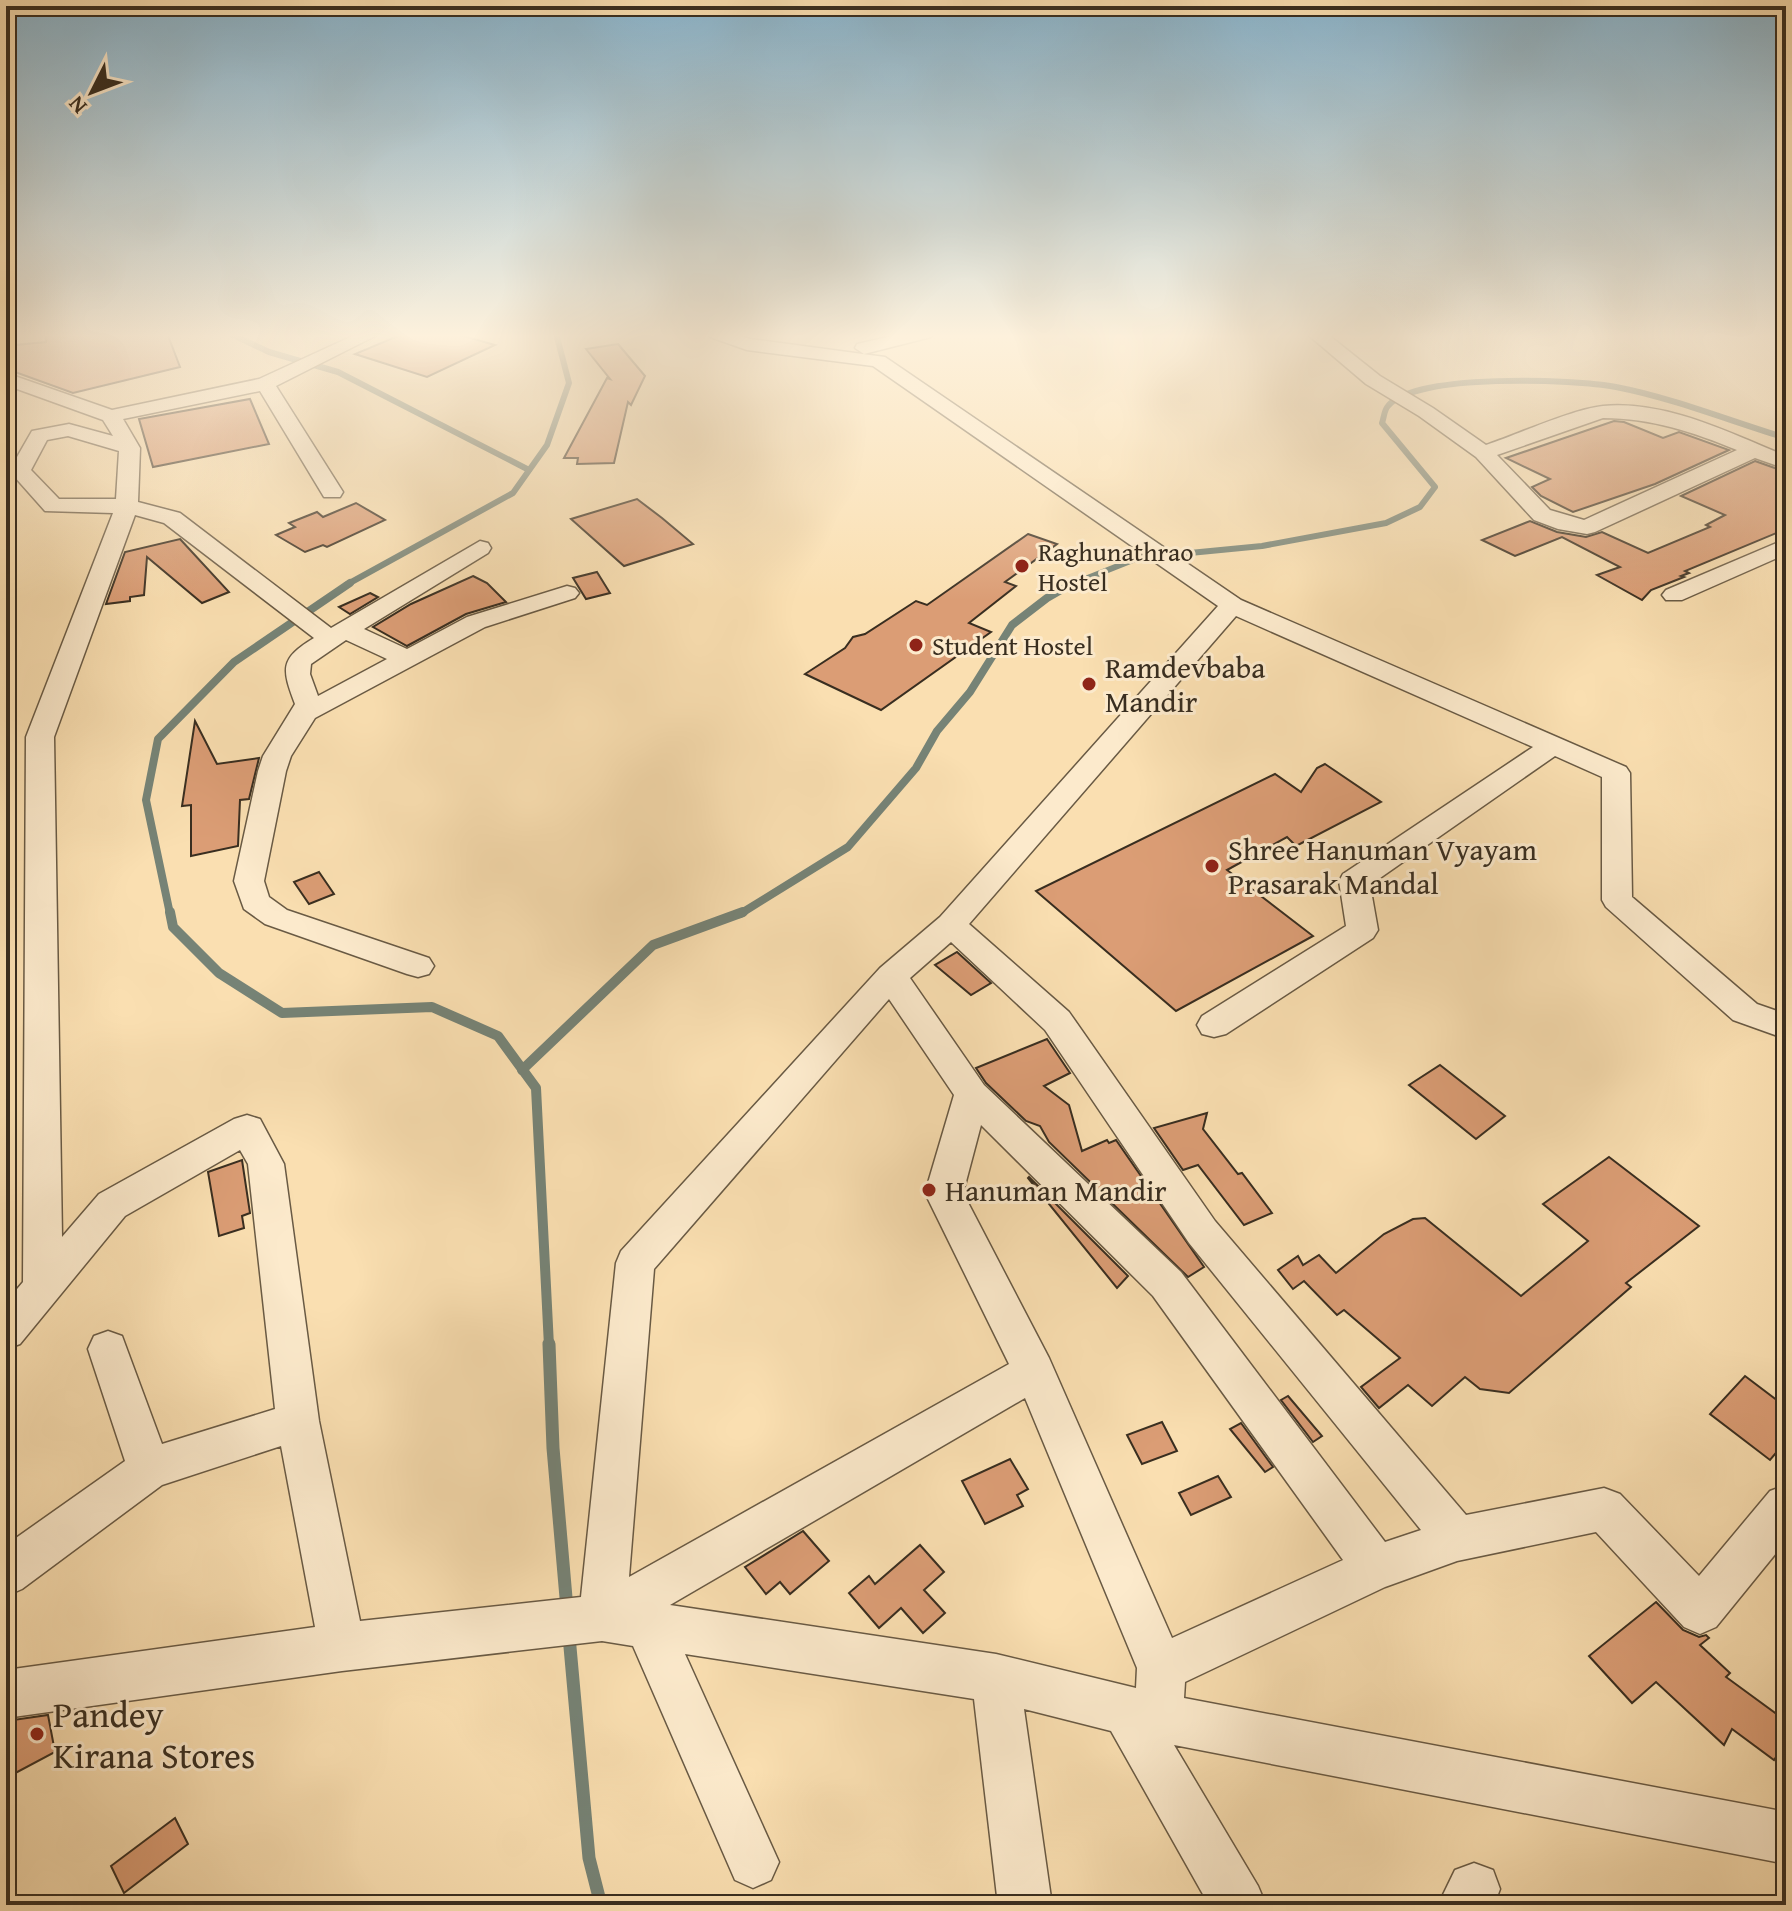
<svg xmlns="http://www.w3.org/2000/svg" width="1792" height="1911" font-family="'Gentium Book Plus',serif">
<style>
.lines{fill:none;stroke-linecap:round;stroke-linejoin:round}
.stream-far3{stroke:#768376;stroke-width:6}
.stream-far2{stroke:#768376;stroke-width:8}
.stream-far1{stroke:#768376;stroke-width:10}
.stream{stroke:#768376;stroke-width:13}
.building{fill:#db9d75;stroke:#392e20;stroke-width:2}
.minor-casing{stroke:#695a44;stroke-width:3}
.minor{fill:#fceacc;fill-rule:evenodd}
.poi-dot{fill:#8f2418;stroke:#fceacc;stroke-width:3}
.labels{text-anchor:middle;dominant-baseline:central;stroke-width:6;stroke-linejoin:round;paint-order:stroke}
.far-poi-label{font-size:26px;fill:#392e20;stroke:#fceacc;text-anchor:start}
.poi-label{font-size:30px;fill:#392e20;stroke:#fceacc;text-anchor:start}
.near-poi-label{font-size:36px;fill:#392e20;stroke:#fceacc;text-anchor:start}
</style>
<rect width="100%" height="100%" fill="#fadfb1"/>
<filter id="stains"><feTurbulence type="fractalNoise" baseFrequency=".0025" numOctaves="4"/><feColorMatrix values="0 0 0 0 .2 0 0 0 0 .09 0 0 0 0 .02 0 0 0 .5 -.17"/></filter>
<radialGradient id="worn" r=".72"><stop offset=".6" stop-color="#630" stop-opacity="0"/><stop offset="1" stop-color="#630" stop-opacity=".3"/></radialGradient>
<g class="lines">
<!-- stream-far3 -->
<g class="stream-far3">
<polyline points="229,333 269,352 338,372 529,470"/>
<polyline points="346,585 513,493 547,445 569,383 556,333"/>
<path d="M1070,585L1138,558L1262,546L1386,523L1420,507L1435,487L1382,423C1384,418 1384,410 1388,406C1413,373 1576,379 1616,387C1673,398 1730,421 1786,438"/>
</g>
<!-- stream-far2 -->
<g class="stream-far2">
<polyline points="170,914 146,800 158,739 234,662 350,583"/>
<polyline points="740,914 848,847 916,768 937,731 970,692 1012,625 1047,598 1073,583"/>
</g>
<!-- stream-far1 -->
<g class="stream-far1">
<polyline points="170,912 173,927 219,973 282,1013 432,1007 498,1036 536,1088 549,1346"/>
<polyline points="522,1070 653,945 743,912"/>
</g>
<!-- stream -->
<g class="stream">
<polyline points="549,1344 553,1448 567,1609"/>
<polyline points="569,1636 589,1858 601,1905"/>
</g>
</g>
<!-- building -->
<g class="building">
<polygon points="47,333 167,333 180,367 73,393 15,372 15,345 46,342"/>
<polygon points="405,333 453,333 495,345 427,377 355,354"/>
<polygon points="618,344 645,376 631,405 628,402 614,463 577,464 578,458 564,458 607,378 610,379 586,349"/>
<polygon points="250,399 269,444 153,467 139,419"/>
<polygon points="1614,421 1624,422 1663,438 1679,432 1729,450 1655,484 1573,512 1541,496 1532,487 1550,479 1506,458"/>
<polygon points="1755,461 1786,472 1786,529 1685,571 1689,573 1681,576 1684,577 1651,590 1642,600 1597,575 1620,567 1562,537 1515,556 1482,540 1530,521 1557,532 1586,537 1602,532 1648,553 1710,527 1706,525 1725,515 1681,496"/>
<polygon points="637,499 662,518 693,544 624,566 571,519"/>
<polygon points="356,503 385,520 327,547 323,545 305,552 276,535 295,527 289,523 317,512 323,517"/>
<polygon points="1028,534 1057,544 1005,582 1016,586 969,623 991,632 881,710 805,674 845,648 853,637 865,634 916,601 927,605"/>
<polygon points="180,539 229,592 202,603 147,557 144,595 130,597 130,601 106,604 125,552"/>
<polygon points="597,572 610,593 586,599 573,578"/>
<polygon points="473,576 487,583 506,602 466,614 407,646 373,627 411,604"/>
<polygon points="370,593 378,597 350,614 339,607"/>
<polygon points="195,721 217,764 259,758 249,799 240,800 238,846 191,856 191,805 182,806"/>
<polygon points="1325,764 1381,802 1296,846 1287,837 1227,870 1313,936 1176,1011 1036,891 1275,774 1301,792 1317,768"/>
<polygon points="319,872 334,894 309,904 294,882"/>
<polygon points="957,952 991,983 971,995 935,965"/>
<polygon points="1047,1039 1070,1073 1044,1086 1069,1105 1082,1151 1107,1140 1109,1143 1116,1140 1204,1267 1188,1277 1049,1142 1040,1126 1026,1121 986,1083 976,1068"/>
<polygon points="1440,1065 1505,1116 1476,1139 1409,1085"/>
<polygon points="1207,1113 1203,1129 1238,1174 1242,1173 1272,1213 1244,1225 1198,1165 1183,1170 1154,1128"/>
<polygon points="1609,1157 1699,1226 1626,1283 1631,1287 1509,1393 1480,1389 1465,1377 1432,1406 1408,1385 1379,1408 1361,1387 1400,1358 1344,1310 1337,1315 1304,1281 1293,1289 1278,1270 1298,1256 1303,1265 1319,1255 1336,1273 1384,1234 1413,1219 1425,1218 1521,1296 1588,1241 1543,1204"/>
<polygon points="242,1160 250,1213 242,1216 244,1228 219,1236 208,1172"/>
<polygon points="1029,1177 1128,1276 1117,1288 1028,1178"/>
<polygon points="1745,1376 1786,1407 1786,1441 1770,1460 1710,1414"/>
<polygon points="1288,1396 1322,1436 1313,1442 1281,1400"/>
<polygon points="1162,1422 1177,1451 1142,1464 1127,1435"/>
<polygon points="1241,1423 1273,1467 1265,1472 1230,1429"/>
<polygon points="1010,1459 1028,1489 1017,1495 1023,1506 985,1524 962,1481"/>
<polygon points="1218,1476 1231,1497 1191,1515 1179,1493"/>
<polygon points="803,1531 829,1561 790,1594 780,1582 766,1594 745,1567"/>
<polygon points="920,1545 944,1572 924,1590 945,1613 923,1633 901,1608 879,1628 849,1593 869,1576 875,1584"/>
<polygon points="1656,1602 1683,1630 1699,1637 1706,1635 1709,1638 1700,1645 1730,1673 1726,1677 1786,1721 1786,1743 1774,1760 1732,1729 1724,1745 1656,1682 1632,1703 1589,1656"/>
<polygon points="48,1715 55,1752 6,1778 6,1721"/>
<polygon points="175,1818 188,1844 124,1893 111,1866"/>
</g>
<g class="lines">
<defs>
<g id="minor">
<path d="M359,333H381L276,386L343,492L340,497H324L260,391L123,419L140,448L138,502L180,513L331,628L480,541L488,543L491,548L488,553L364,629L407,649L467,617L567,586L575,588L579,593L575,598L485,627L315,718L291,756L286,771L264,881L269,897L287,910L429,958L434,966L429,974L418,977L407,974L265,924L244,909L234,881L258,771L263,756L295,704C282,669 279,659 314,638L164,523L135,515L54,737L62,1237L99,1194L234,1119L247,1115L260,1119L284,1164L319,1421L360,1621L581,1597L616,1263L621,1251L880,968L940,917L1218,606L873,366L747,350L710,337L707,333H732L750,339L885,357L1241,600L1626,767L1630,773L1632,897L1757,1004L1786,1014V1039L1733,1020L1606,907L1602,900V777L1555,756L1370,885L1378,930L1373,938L1226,1034L1214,1037L1202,1034L1197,1025L1202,1016L1346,926L1339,881L1343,874L1533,747L1236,616L969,924L1069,1012L1215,1221L1466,1515L1604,1488L1620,1494L1699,1576L1770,1491L1786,1485V1541L1716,1627L1700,1634L1684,1627L1596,1532L1457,1561L1385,1587L1185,1682L1184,1698L1786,1812V1864L1174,1745L1258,1886L1266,1905H1209L1111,1731L1024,1709L1052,1905H998L974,1699L685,1654L779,1862L771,1880L753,1888L735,1880L633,1646L602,1641L342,1671L6,1718V1670L315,1627L281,1446L162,1485L22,1589L6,1596V1545L125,1461L88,1349L94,1336L108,1331L122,1336L162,1444L275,1409L248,1164L240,1150L125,1216L20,1344L6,1349V1302L23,1282L26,737L113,513L45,511L13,475L9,471L32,431L69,424L113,436L103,420L6,385V373L112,410L259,379ZM68,436L119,451L116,499H59L31,470L47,440ZM346,640L387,659L318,696L310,674L311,664ZM951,942L1045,1030L1189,1243L1421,1530L1385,1542L1181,1272L984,1085L910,978ZM889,999L954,1095L925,1193L1009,1364L629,1577L654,1269ZM981,1125L1153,1296L1343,1560L1172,1638L1049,1358L963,1193ZM1025,1398L1137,1668L1136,1688L996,1654L670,1605Z"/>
<polygon points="905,333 934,333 931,337 864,354 855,348 857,344"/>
<path d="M1306,333H1326L1380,376L1433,408L1486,445C1516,435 1573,409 1603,406C1665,400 1730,433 1786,456V469L1755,458L1595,532L1587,534L1558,529L1534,520L1476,457L1419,416L1366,384ZM1603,418C1651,418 1693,432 1737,450L1584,520L1550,510L1497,455Z"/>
<polygon points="1786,539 1786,554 1682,600 1666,600 1662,595 1666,590"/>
<polygon points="1474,1863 1493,1870 1500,1889 1494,1905 1438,1905 1455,1870"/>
</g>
</defs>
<!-- minor casing -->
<use href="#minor" class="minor-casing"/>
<!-- minor -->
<use href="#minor" class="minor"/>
</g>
<!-- sky -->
<linearGradient id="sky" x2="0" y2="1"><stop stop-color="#8ab7d1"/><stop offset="0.56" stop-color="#fdf1dc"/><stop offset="1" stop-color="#fdf1dc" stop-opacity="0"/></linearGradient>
<rect width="1792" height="600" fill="url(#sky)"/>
<!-- markers -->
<g class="poi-dot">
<circle cx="1022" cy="566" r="8"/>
<circle cx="916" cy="645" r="8"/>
<circle cx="1089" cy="684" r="8"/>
<circle cx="1212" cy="866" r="8"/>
<circle cx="929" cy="1190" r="8"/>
<circle cx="37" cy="1734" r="8"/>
</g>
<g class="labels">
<!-- far-poi labels -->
<g class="far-poi-label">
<text x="1038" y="551">Raghunathrao<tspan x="1038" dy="30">Hostel</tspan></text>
<text x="932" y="645">Student Hostel</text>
</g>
<!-- poi labels -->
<g class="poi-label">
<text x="1105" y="667">Ramdevbaba<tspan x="1105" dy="34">Mandir</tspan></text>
<text x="1228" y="849">Shree Hanuman Vyayam<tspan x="1228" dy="34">Prasarak Mandal</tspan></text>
<text x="945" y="1190">Hanuman Mandir</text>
</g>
<!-- near-poi labels -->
<g class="near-poi-label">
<text x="53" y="1713">Pandey<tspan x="53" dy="41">Kirana Stores</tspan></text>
</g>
</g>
<!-- margin -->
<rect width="1792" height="1911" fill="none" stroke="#fadfb1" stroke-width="32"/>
<rect x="8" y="8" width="1776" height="1895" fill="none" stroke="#392e20" stroke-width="4"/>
<rect x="16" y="16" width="1760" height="1879" fill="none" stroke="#392e20" stroke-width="2"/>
<!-- north arrow -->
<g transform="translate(92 92) rotate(228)" stroke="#fceacc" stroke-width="6" paint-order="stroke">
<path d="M0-6L14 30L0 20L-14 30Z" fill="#392e20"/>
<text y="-12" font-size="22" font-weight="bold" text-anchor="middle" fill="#392e20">N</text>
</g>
<rect width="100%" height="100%" filter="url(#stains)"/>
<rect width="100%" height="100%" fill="url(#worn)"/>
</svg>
